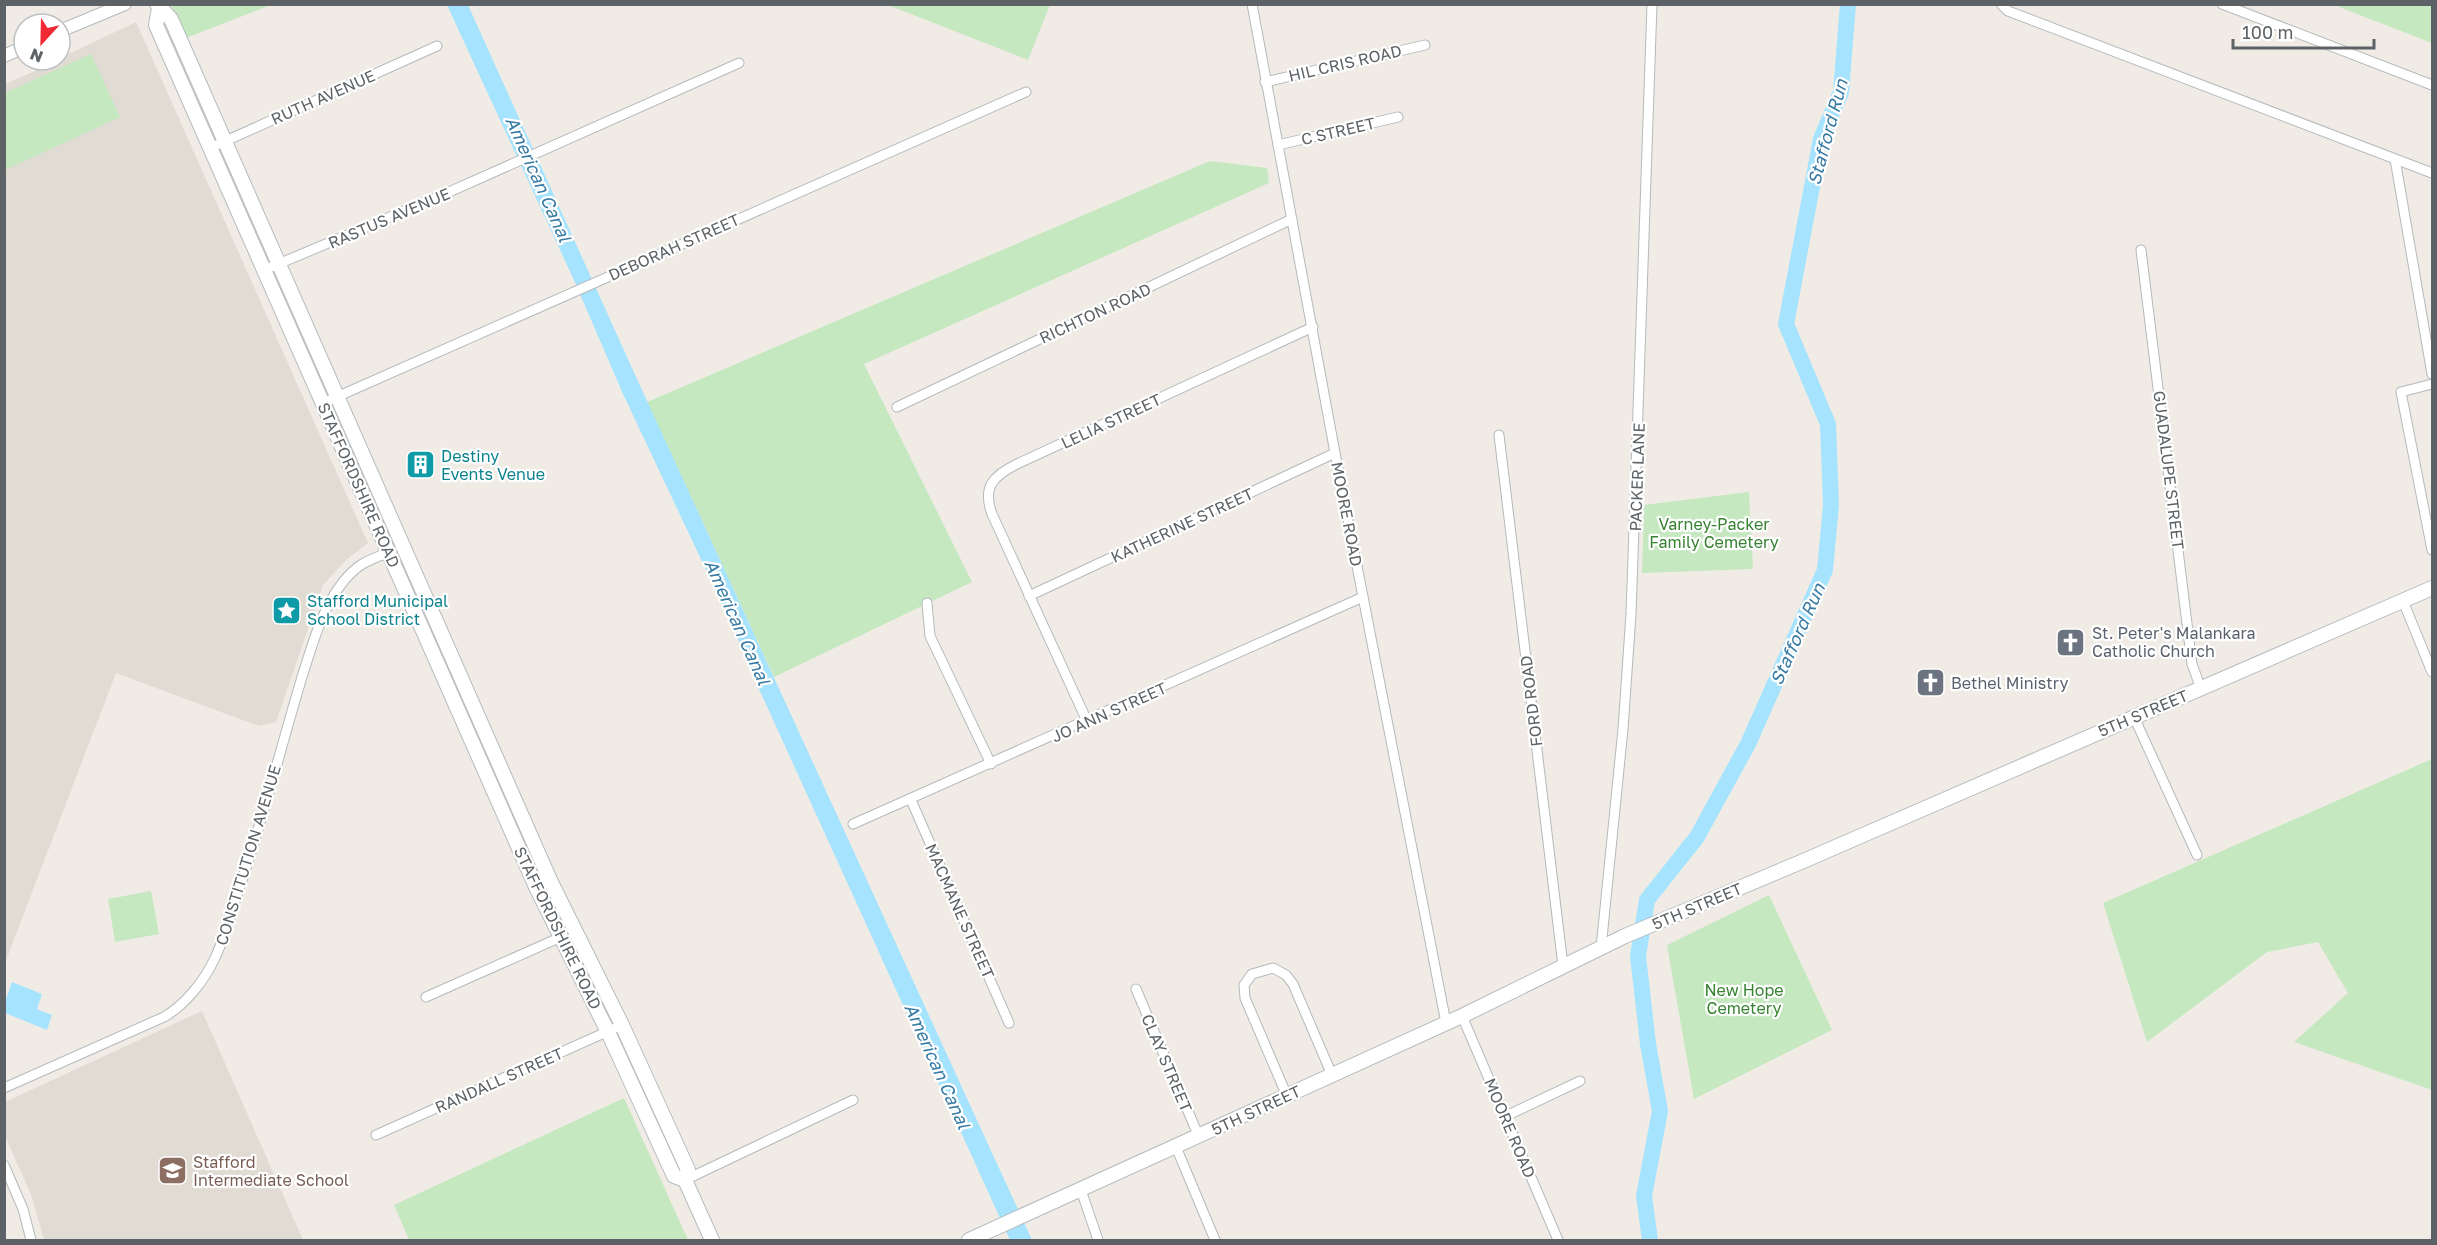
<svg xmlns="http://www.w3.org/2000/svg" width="2437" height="1245" font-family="'Golos Text',sans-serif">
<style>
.education{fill:#e0dbd3}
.green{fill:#c5e8c0}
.water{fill:#a6e3ff}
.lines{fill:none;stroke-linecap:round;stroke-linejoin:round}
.river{stroke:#a6e3ff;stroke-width:16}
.minor-casing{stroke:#b5b9bc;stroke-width:11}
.tertiary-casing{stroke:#b5b9bc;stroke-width:14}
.secondary-casing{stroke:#b6bbbf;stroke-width:16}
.minor{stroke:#fff;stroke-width:9}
.tertiary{stroke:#fff;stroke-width:12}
.secondary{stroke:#fff;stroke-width:14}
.labels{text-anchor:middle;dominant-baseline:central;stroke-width:4.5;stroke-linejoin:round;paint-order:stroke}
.street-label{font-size:16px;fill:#5d6266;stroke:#fff}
.culture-label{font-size:16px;fill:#0d838f;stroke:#fff;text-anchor:start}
.park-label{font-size:16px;fill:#368230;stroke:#fff}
.worship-label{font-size:16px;fill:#5b616d;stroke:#fff;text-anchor:start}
.education-label{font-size:16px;fill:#785e54;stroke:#fff;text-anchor:start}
.water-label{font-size:18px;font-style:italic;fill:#387ba4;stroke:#fff}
</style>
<rect width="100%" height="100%" fill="#f0ece5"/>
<!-- education -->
<g class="education">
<polygon points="136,22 368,543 345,561 323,585 276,722 259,726 116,673 5,963 5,84 60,60 60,58"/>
<polygon points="202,1011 303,1240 44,1240 32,1197 5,1136 5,1102"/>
</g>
<!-- green -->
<g class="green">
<polygon points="171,5 271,5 186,38"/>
<polygon points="888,5 1050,5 1028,60"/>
<polygon points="2334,5 2432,5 2432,43"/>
<polygon points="91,54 120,117 5,170 5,93"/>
<polygon points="1210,161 1267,168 1269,183 864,364 972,582 774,677 647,402"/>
<polygon points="1749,492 1753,569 1642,573 1644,505"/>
<polygon points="2432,759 2432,1090 2294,1042 2348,993 2318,942 2267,952 2147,1042 2103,903"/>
<polygon points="151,891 159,934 115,942 108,899"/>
<polygon points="1769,895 1832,1030 1694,1099 1667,945"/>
<polygon points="624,1098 688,1240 409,1240 394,1205"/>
</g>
<!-- water -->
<g class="water">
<polygon points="447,5 468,5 637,379 1032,1240 1010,1240 759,689 732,625 623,394 573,278"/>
<polygon points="12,982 42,994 37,1009 52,1015 47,1030 5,1013 5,1002"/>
</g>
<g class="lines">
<!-- river -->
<polyline class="river" points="1650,1240 1644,1196 1660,1111 1648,1044 1638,956 1647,900 1697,837 1748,744 1825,570 1831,505 1828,424 1786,324 1821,139 1841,92 1848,4"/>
<defs>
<g id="minor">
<polyline points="1252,4 1335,453 1446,1023"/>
<polyline points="2001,4 2008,11 2432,173"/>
<polyline points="2222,4 2432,85"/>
<polyline points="1265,82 1425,45"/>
<polyline points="1278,145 1398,117"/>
<polyline points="210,148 437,46"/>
<polyline points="2395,159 2432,374"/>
<polyline points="2141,250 2192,664 2201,689"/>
<polyline points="264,270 440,196 739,63"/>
<polyline points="2432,384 2401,392 2432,550"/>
<polyline points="323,403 1026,92"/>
<polyline points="897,407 1292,219"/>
<polyline points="1499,435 1563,966"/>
<polyline points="1029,596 1335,453"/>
<polyline points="2403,601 2432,672"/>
<polyline points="927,603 930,636 991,764"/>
<polyline points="2134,717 2197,855"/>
<path d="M1087,721L992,514C982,487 993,476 1017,464L1313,327"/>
<polyline points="911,800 1009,1023"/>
<polyline points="853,824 1363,597"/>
<polyline points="1601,948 1623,729 1631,614 1652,4"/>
<polyline points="1136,989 1199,1137"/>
<polyline points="426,997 561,937"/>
<polyline points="1462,1016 1558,1240"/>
<path d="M4,1088L164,1017C185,1005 204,981 214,960C224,940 230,916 237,895C262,824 280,750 302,677C312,646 322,608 343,582C359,562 370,560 392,551"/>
<polyline points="1287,1096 1245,998 1244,985 1252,974 1273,968 1286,975 1293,984 1332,1075"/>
<polyline points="1506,1116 1580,1081"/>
<polyline points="376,1135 622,1025"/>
<polyline points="1176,1147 1215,1240"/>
<polyline points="4,1165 23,1209 31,1240"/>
<polyline points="685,1180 853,1100"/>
<polyline points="1081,1190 1098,1240"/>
</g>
<g id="tertiary">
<polyline points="60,31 125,4"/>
<polyline points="4,56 24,47"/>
</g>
<g id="secondary">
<polyline points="157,4 171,19 550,880 622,1025 688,1170 685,1180 712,1240"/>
<polyline points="159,8 156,25 536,887 608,1032 674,1176 685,1180"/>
<polyline points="969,1240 1462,1016 1625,936 1801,862 2432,588"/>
</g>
</defs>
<!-- minor casing -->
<use href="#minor" class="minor-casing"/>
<!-- tertiary casing -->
<use href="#tertiary" class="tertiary-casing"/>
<!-- secondary casing -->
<use href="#secondary" class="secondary-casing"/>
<!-- minor -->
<use href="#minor" class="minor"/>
<!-- tertiary -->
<use href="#tertiary" class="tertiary"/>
<!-- secondary -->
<use href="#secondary" class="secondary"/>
</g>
<!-- icons -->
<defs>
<symbol id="building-square" viewBox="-11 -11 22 22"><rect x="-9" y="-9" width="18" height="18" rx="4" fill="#0f9aa8" stroke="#fff"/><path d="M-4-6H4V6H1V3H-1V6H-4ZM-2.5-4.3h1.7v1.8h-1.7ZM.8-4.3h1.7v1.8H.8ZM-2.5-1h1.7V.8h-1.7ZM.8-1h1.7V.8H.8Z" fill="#fff"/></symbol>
<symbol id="sight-square" viewBox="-11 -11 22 22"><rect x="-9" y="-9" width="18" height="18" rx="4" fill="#0f9aa8" stroke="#fff"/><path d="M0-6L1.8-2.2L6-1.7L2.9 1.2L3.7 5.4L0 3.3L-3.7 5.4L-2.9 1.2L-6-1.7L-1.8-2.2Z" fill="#fff"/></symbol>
<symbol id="church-square" viewBox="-11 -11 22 22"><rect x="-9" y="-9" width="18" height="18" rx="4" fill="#6b7280" stroke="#fff"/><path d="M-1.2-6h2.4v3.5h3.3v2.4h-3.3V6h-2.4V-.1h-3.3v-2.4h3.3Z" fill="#fff"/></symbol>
<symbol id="school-square" viewBox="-11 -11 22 22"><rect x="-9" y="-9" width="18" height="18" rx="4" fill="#8d6e63" stroke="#fff"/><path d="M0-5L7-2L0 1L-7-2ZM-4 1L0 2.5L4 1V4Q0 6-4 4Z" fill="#fff"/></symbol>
</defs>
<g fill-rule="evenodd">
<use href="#building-square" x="404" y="448" width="33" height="33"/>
<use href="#sight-square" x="270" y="594" width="33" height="33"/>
<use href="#church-square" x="2054" y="626" width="33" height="33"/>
<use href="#church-square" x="1914" y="666" width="33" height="33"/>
<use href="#school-square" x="156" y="1154" width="33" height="33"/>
</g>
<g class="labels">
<!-- street labels -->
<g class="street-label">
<text transform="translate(1345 63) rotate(-13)">HIL CRIS ROAD</text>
<text transform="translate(323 97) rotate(-24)">RUTH AVENUE</text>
<text transform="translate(1338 131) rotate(-13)">C STREET</text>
<text transform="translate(389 218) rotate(-23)">RASTUS AVENUE</text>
<text transform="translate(674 247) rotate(-24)">DEBORAH STREET</text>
<text transform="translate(1095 313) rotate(-25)">RICHTON ROAD</text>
<text transform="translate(1111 421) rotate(-25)">LELIA STREET</text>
<text transform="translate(2169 470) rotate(83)">GUADALUPE STREET</text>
<text transform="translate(1637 477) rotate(-88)">PACKER LANE</text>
<text transform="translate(359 485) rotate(66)">STAFFORDSHIRE ROAD</text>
<text transform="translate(1347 514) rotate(79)">MOORE ROAD</text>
<text transform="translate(1182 525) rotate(-25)">KATHERINE STREET</text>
<text transform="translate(1531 701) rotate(-97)">FORD ROAD</text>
<text transform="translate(1109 712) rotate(-24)">JO ANN STREET</text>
<text transform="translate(2143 713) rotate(-23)">5TH STREET</text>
<text transform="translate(248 855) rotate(-73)">CONSTITUTION AVENUE</text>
<text transform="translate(1697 906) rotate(-23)">5TH STREET</text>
<text transform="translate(960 911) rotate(66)">MACMANE STREET</text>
<text transform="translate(558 928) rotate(64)">STAFFORDSHIRE ROAD</text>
<text transform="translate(1167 1063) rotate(67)">CLAY STREET</text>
<text transform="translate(499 1080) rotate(-24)">RANDALL STREET</text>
<text transform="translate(1256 1110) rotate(-25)">5TH STREET</text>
<text transform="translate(1510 1128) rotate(67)">MOORE ROAD</text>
</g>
<!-- culture labels -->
<g class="culture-label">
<text x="441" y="456">Destiny<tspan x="441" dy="18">Events Venue</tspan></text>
<text x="307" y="601">Stafford Municipal<tspan x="307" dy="18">School District</tspan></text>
</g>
<!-- park labels -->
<g class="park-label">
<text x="1714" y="524">Varney-Packer<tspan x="1714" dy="18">Family Cemetery</tspan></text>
<text x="1744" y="990">New Hope<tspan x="1744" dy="18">Cemetery</tspan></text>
</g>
<!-- worship labels -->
<g class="worship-label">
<text x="2092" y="633">St. Peter's Malankara<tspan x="2092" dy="18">Catholic Church</tspan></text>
<text x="1951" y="683">Bethel Ministry</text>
</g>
<!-- education labels -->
<g class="education-label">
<text x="193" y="1162">Stafford<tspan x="193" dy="18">Intermediate School</tspan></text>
</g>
<!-- water labels -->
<g class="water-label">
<text transform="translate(1827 132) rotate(-75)">Stafford Run</text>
<text transform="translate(539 179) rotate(66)">American Canal</text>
<text transform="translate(738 622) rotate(66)">American Canal</text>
<text transform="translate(1797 634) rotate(-66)">Stafford Run</text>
<text transform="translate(938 1066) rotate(66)">American Canal</text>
</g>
</g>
<!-- border -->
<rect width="2437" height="1245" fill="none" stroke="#5d6266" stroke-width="12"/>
<!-- north arrow -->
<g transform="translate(42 42) rotate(202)"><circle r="28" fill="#ffffff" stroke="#bec0c2" stroke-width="1.5"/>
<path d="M0-4.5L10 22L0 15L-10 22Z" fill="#f12933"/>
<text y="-9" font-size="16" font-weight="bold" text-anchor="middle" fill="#5d6266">N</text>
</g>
<!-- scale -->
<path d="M2233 39v9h141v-9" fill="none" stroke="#5d6266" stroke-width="3"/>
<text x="2242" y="39" font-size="18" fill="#5d6266" stroke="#ffffff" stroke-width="4.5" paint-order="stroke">100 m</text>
</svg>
